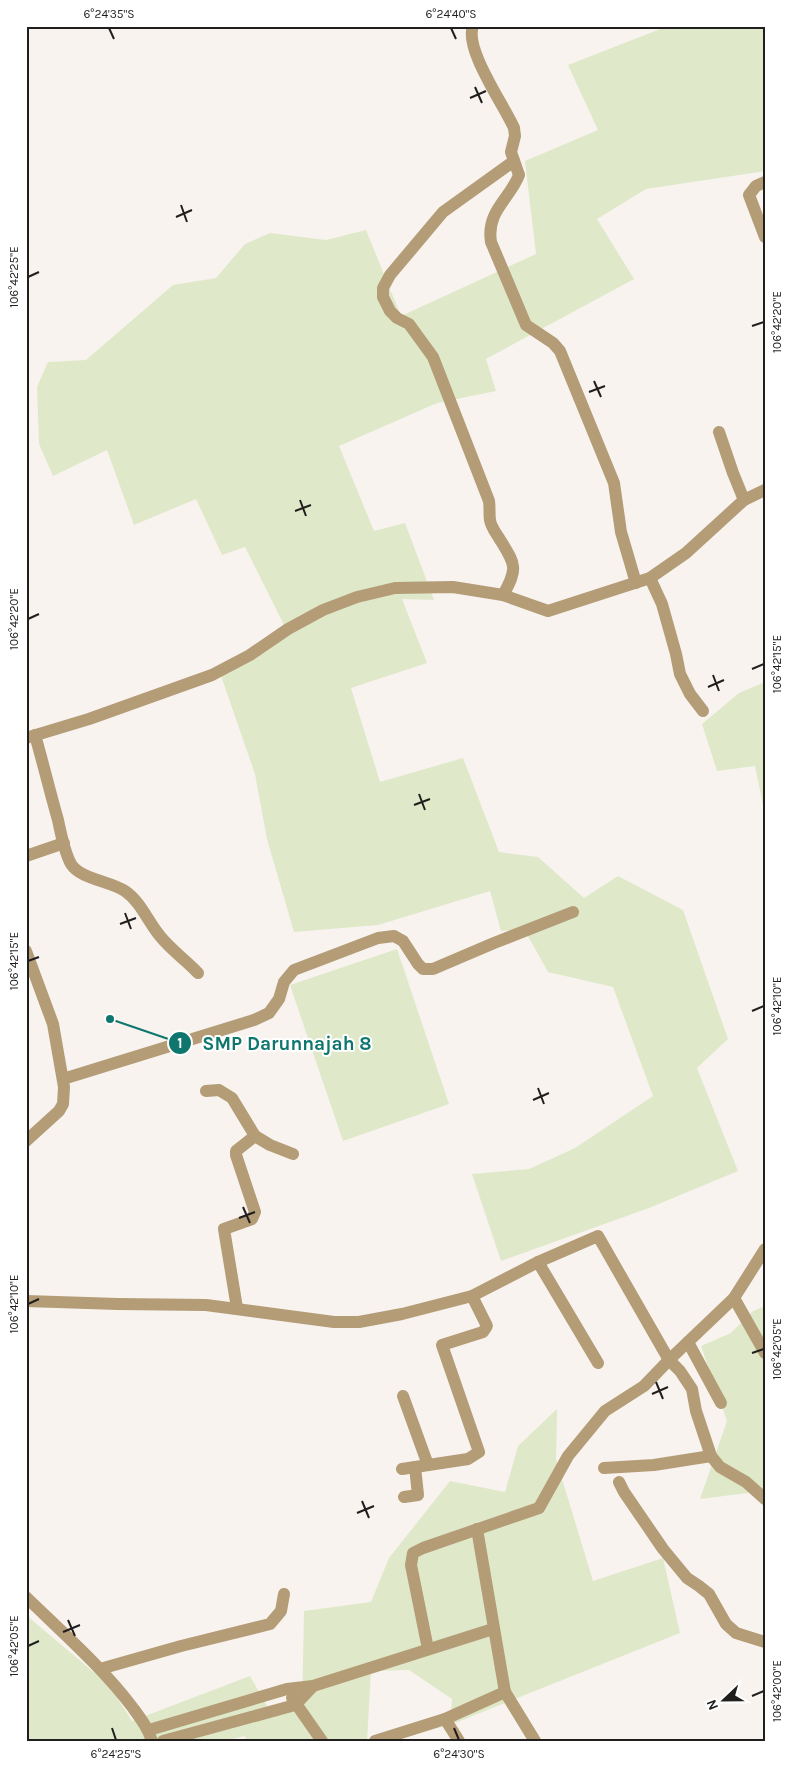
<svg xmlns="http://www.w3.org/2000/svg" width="791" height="1767" font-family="Karla,sans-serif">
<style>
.green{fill:#dfe9c9}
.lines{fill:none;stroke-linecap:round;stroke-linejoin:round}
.street{stroke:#b39c76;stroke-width:12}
.ticks{fill:none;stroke:#211f1e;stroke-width:2}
.leader{fill:none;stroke:#0f766e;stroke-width:2}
.callout-dot{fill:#0f766e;stroke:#fff;stroke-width:2}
.mark-label{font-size:15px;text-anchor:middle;font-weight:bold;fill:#fff}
.callout-label{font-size:19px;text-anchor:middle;font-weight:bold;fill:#0f766e;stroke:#fff;stroke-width:4;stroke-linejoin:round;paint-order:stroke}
.neatline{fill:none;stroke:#211f1e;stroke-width:2}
.ticks-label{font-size:12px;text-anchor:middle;fill:#211f1e}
</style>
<rect width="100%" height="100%" fill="#f8f3ef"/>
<!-- green -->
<g class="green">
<polygon points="668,26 765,26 765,171 646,189 597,219 634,279 486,359 496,391 437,403 339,446 374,531 405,523 434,600 402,599 427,663 351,688 380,782 463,758 499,852 538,857 584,898 618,876 683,910 728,1039 697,1068 738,1171 649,1208 501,1261 472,1174 529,1169 575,1148 653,1096 613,987 548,972 524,929 501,931 490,891 378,925 294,932 267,839 255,774 220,673 284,625 245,547 222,555 196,499 134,525 107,450 53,476 39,444 37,387 48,362 86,360 173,285 216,278 245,244 270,233 326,240 366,230 401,316 536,254 525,161 598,130 568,65"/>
<polygon points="765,682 765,815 755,766 717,771 702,724 739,693"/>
<polygon points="397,949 449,1104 343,1141 290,985"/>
<polygon points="765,1306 765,1491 700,1499 727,1421 701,1346 731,1333 753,1311"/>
<polygon points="557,1409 556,1459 593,1581 663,1558 680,1633 450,1725 452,1699 409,1670 371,1671 367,1741 247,1741 245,1736 224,1741 26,1741 26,1615 109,1685 132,1721 250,1676 271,1713 302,1711 304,1611 371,1602 389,1558 450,1481 505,1492 518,1446"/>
</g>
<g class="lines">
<!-- street -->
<g class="street">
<path d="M473,26C464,49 504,105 514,128L515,136L511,152L519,175C510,199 486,211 491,242L526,325L553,343L560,351L614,483L621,532L636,583"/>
<polyline points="765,182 756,186 749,195 765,237"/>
<polyline points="719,432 733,473 744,500"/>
<polyline points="650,578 662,604 676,654 680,674 690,694 703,711"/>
<path d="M503,595C519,567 515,564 499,538C496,533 491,527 490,520C489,514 490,507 489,501L433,357L409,324L397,318L390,311L383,297V288L390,275L443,212L514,161"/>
<path d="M35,735C43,763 50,792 58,820C61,834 64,851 71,864C80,879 110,881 125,891C141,902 148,922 160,936C171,950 186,960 198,973"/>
<polyline points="26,738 89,719 212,675 250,655 288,629 323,610 357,597 395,588 453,587 503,595 548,611 650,578 686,553 744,500 765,490"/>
<polyline points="26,856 64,843"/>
<polyline points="26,951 53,1024 64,1087 63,1104 59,1111 26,1141"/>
<polyline points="63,1079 254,1020 269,1013 279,999 284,982 294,970 378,938 394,936 403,941 418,964 423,969 433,969 494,943 573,912"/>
<polyline points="206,1091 219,1090 232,1098 255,1136"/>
<polyline points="538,1262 598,1363"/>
<polyline points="734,1298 765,1353"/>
<polyline points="26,1301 118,1304 206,1305 334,1322 359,1322 402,1314 472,1296 538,1262 598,1236 669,1360 680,1371 692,1389 696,1411 711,1456 720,1467 746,1482 765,1499"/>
<polyline points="237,1308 224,1229 252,1219 255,1212 236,1155 236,1151 255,1136 270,1145 293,1154"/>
<polyline points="688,1342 721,1403"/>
<polyline points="403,1396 428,1465"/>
<polyline points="604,1468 654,1465 711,1456"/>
<polyline points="402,1469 468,1459 479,1452 442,1345 483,1332 487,1326 472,1296"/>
<polyline points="619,1482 624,1492 663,1549 687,1578 699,1586 709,1594 726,1624 736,1633 765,1642"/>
<polyline points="404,1497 418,1495 415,1467"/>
<polyline points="477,1529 505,1692"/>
<path d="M26,1597C63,1633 102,1667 133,1708C141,1719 148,1728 152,1741"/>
<polyline points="428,1649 411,1565 413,1553 423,1548 539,1508 568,1456 605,1411 644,1386 669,1360 734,1298 765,1249"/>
<polyline points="100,1669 181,1646 270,1624 281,1611 284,1594"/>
<polyline points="292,1698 322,1741"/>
<polyline points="445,1719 459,1741"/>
<polyline points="149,1730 287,1689 313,1686 493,1629"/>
<polyline points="163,1741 295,1705 313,1686"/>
<polyline points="375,1741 445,1719 505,1692 535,1741"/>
</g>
</g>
<!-- ticks -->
<path class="ticks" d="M109,28L114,39M451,28L456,39M475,87L482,103M470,98L486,91M181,205L187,222M176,217L192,210M28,277L39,272M752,326L764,322M594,381L601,397M589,392L605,386M300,500L306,516M295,511L311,505M28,619L39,614M752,669L764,664M713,675L719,691M708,687L724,680M419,794L425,810M414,805L430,799M125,913L131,929M120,924L136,918M28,961L39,957M752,1011L764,1006M538,1088L544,1104M533,1100L549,1093M243,1207L250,1223M239,1218L255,1212M28,1304L39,1299M752,1353L764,1349M656,1382L663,1399M652,1394L668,1387M362,1501L369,1518M357,1513L374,1506M68,1620L75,1636M63,1632L80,1625M28,1646L39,1641M752,1696L764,1691M112,1728L116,1740M454,1728L459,1740"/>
<!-- callouts -->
<path class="leader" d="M110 1019L180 1043"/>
<g class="callout-dot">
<circle cx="110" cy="1019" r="5"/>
<circle cx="180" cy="1043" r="12"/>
</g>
<g class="mark-label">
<text x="180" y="1048">1</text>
</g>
<g class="callout-label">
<text x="287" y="1050">SMP Darunnajah 8</text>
</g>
<!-- border -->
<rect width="791" height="1767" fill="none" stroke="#ffffff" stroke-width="55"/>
<!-- north arrow -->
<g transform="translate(724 1700) rotate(248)" stroke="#ffffff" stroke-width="4" paint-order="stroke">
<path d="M0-4L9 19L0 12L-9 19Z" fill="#211f1e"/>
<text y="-8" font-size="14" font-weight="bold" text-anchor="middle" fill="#211f1e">N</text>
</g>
<rect x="28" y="28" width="736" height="1712" class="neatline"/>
<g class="ticks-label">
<text x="109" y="18">6°24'35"S</text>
<text x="451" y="18">6°24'40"S</text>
<text transform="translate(14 277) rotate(-90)" y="4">106°42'25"E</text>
<text transform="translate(777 322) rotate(-90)" y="4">106°42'20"E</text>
<text transform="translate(14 619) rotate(-90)" y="4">106°42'20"E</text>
<text transform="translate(777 664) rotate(-90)" y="4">106°42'15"E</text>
<text transform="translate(14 961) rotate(-90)" y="4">106°42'15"E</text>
<text transform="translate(777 1006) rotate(-90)" y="4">106°42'10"E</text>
<text transform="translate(14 1304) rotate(-90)" y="4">106°42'10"E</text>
<text transform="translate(777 1349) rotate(-90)" y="4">106°42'05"E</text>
<text transform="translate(14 1646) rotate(-90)" y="4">106°42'05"E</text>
<text transform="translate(777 1691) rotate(-90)" y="4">106°42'00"E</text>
<text x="116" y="1758">6°24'25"S</text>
<text x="459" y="1758">6°24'30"S</text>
</g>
</svg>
